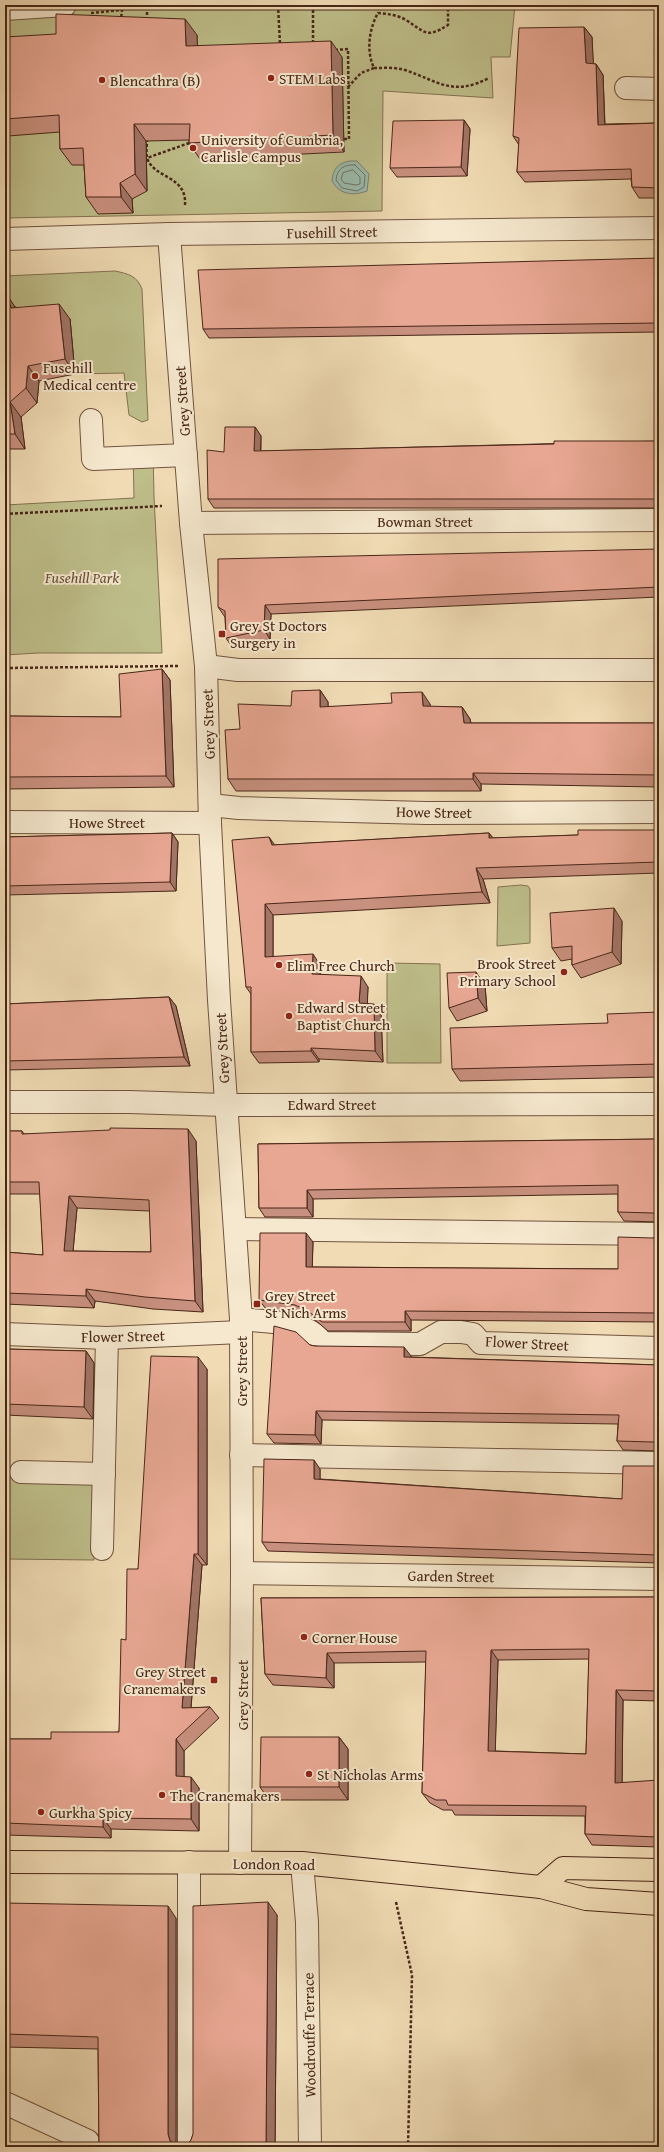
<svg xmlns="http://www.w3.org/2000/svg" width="664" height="2152" font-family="'Gentium Book Plus',serif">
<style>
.green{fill:#bebe8a;stroke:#847251}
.water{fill:#9abbad;stroke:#7a7f71}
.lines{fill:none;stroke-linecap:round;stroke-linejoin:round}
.shore{stroke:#727062;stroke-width:1}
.minor-casing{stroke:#73533f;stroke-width:24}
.major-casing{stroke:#492618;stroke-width:24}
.path{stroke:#492618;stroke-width:2.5;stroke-dasharray:3 2;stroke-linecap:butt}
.minor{stroke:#f5e8ce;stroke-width:22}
.major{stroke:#f0dbb4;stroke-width:22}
.wall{fill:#c8907e;stroke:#492618;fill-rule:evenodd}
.shaded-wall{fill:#a27567;stroke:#492618}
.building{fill:#e8a793;stroke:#492618;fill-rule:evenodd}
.poi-dot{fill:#8f2418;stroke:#f5e8ce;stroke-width:1.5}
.labels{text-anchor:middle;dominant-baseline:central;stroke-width:4;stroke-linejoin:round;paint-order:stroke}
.poi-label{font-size:15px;fill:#492618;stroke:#f5e8ce;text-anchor:start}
.street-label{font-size:15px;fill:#492618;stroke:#f5e8ce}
.park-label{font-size:15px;font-style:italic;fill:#664c34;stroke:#f5e8ce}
</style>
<rect width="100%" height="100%" fill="#f0dbb4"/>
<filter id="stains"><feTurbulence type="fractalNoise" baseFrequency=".005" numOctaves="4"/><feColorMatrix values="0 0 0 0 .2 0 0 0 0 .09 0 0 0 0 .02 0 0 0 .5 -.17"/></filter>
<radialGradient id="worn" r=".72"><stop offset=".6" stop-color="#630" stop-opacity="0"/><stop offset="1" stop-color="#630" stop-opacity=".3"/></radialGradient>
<!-- green -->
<g class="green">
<polygon points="5,5 515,5 510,57 491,57 493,98 383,91 382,211 5,218"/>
<path d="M115,271C129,274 137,276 142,289L148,420L142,422L129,415L124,373L75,374L70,319L21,323L5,309V276Z"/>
<polygon points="153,450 154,496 162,653 38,653 5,655 5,505 134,498 133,452"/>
<polygon points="521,885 528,886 530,889 530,943 497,946 498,887"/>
<polygon points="387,963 440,964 441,1063 387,1063"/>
<polygon points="5,1474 96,1475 94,1560 5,1559"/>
</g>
<!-- water -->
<path class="water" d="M350,161H357L369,174L367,191C353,196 340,195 332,181C333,169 338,163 350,161Z"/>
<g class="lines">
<!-- shore -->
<g class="shore">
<path d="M355,165L365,175L364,187L357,191L342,188L336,180C337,169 344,164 355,165Z"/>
<polygon points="353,170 360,177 360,184 356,185 344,183 341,179 343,173"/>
</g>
<defs>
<g id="minor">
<polyline points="5,9 65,5"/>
<polyline points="626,88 659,89"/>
<polyline points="169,234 191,523 206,666 210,823 219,1000 241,1319 242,1573 240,1863"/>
<polyline points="5,239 169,234 659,228"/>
<polyline points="91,420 93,459 186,455"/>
<polyline points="191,523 659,520"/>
<polyline points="206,666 238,670 659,670"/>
<polyline points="210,805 239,808 426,813 659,812"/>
<polyline points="5,822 210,823"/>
<polyline points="5,1102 129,1102 225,1105 659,1104"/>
<polyline points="235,1229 659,1234"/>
<path d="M241,1319C264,1322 310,1320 322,1343L420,1344L441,1332H461L473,1334L481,1343L659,1348"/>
<polyline points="5,1334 107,1338 241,1332"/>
<polyline points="241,1455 659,1463"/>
<polyline points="21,1472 104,1474"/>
<polyline points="102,1549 107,1338"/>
<polyline points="242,1573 659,1579"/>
<polyline points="189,1862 189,2147"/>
<polyline points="302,1863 307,1922 310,2147"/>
<polyline points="5,2103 88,2141"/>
</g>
<g id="major">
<polyline points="5,1862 302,1863 541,1887 586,1899 659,1904"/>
<polyline points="541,1887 563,1868 659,1870"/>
</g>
</defs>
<!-- minor casing -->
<use href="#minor" class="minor-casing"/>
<!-- major casing -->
<use href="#major" class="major-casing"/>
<!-- path -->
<g class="path">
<polyline points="278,5 280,44"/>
<polyline points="313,5 313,44"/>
<path d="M444,5L448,10V25C426,39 425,32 406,20C398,15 388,14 378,13C369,29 366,51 374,68C384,68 395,67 405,70C438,81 452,97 489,78"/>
<polyline points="91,13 122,10 121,19"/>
<polyline points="147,20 147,5"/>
<polyline points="335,50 348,49 349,139 342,139"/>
<polyline points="348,87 361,73 374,68"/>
<path d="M147,139C147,144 146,153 147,158C154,179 187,175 185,205"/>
<polyline points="144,159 192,142"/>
<polyline points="5,514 162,506"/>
<polyline points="5,668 178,666"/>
<polyline points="396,1902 412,1975 408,2147"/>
</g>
<!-- minor -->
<use href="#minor" class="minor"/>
<!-- major -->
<use href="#major" class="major"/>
</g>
<!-- wall -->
<g class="wall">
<polygon points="584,27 592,37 593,64 596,64 603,75 605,124 659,123 659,198 639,198 632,187 631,179 525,182 517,172 519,145 513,136"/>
<polygon points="197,35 197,46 342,57 344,152 200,159 189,143 189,140 146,141 147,191 132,199 133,213 98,214 86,197 84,165 72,165 60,149 60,132 8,136 7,144 5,144 5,37"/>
<polygon points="464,120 470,129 467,176 397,177 390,168"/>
<polygon points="659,258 659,332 209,338 203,329"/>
<polygon points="5,292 15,307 70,319 75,374 39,381 37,403 21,417 25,449 5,449"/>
<polygon points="255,427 261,436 261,451 659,441 659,508 214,508 208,499 224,452"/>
<polygon points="659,549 659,597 271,614 270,639 232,647 226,638 225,617 218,607"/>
<polygon points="162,669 170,680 174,787 5,789 5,716 121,717"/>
<polygon points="320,690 328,702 328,707 430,704 430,707 462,707 470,719 471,723 659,723 659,787 481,784 481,791 236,791 228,779 240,729 291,706"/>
<polygon points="659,830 659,873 483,879 490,903 273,915 273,957 320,965 320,974 368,987 367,1003 381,1015 383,1062 319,1059 319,1062 259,1063 251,1052 251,994 246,987 275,845 489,833 493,838 578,835"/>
<polygon points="172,833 178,842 176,891 5,895 5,837"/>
<polygon points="622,921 621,964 581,978 572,965 572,959 561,961 552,948"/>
<polygon points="485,985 487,1011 457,1021 449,1008"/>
<polygon points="169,997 176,1006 190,1066 5,1070 5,1004"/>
<polygon points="659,1012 659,1077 460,1081 452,1069 608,1023"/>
<path d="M5,1131H22L24,1134L196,1141L203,1312L153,1309L95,1301L94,1308L5,1304V1252L43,1255L40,1194H5ZM77,1208L150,1211L151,1252L73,1251Z"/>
<polygon points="659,1139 659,1222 624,1221 618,1212 618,1194 313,1199 313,1217 265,1217 259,1208 258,1144"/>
<polygon points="659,1236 659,1322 411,1320 411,1331 328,1331 314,1319 302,1314 266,1309 259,1300 313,1242 312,1267 618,1269 653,1238"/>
<polygon points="310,1345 315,1346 411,1357 659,1365 659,1451 623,1450 617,1441 618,1424 322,1420 321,1444 274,1443 267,1434"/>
<polygon points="5,1349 86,1351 94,1363 93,1419 5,1415"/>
<polygon points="207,1369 207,1565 202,1565 191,1708 210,1707 219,1718 184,1751 184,1776 199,1788 199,1831 111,1829 111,1838 5,1835 5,1739 51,1739 119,1732 126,1640 138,1569"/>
<polygon points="659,1465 659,1563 268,1551 262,1542 320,1469 320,1479 622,1499 653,1466"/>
<path d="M659,1597V1701L623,1700L622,1783L659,1781V1847L592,1845L585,1834V1816L455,1815L452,1810H443L430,1803L422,1793L426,1662L334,1663V1688L273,1685L265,1674L261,1598ZM589,1659L586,1754L495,1751L498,1660Z"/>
<polygon points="339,1737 348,1749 348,1800 269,1800 260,1787"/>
<polygon points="5,1903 176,1918 176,2145 180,2147 187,2145 191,2140 277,1915 275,2147 99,2147 98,2049 5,2047"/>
</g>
<!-- shaded-wall -->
<g class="shaded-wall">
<polygon points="185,19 197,35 198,63 186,46"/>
<polygon points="584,27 592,37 594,74 586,63"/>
<polygon points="331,41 342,57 344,152 333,135"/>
<polygon points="596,64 603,75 605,135 598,125"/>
<polygon points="464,120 470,129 467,176 461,167"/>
<polygon points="134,124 146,141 147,191 135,174"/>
<polygon points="5,131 8,136 7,144 5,141"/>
<polygon points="120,183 132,199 133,213 121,197"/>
<polygon points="5,292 15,307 11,308"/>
<polygon points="59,304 70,319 75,374 65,359"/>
<polygon points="28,366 39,381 37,403 26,388"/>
<polygon points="10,402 21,417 25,449 15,434"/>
<polygon points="255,427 261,436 260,460 254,451"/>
<polygon points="265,605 271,614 270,639 264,630"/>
<polygon points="162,669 170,680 174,787 166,776"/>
<polygon points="320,690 328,702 328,719 320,707"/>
<polygon points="422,692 430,704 431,718 423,706"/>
<polygon points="462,707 470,719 472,734 464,723"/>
<polygon points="473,773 481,784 481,791 473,779"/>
<polygon points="172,833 178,842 176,891 170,882"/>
<polygon points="489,833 497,844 489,838"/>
<polygon points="269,837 277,848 272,845"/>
<polygon points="476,868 483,879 490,903 482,892"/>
<polygon points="265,904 273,915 273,968 265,957"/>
<polygon points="614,908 622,921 621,964 612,952"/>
<polygon points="313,954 320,965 320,985 312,974"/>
<polygon points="476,972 485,985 487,1011 478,998"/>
<polygon points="361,976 368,987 367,1014 359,1003"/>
<polygon points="169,997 176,1006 190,1066 184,1057"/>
<polygon points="374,1004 381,1015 383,1062 375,1051"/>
<polygon points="311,1048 319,1059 319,1062 311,1051"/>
<polygon points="188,1129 196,1141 203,1312 195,1301"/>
<polygon points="307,1190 313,1199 313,1217 307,1208"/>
<polygon points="69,1196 77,1208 72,1262 64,1251"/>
<polygon points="306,1233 313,1242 312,1276 306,1267"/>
<polygon points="86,1289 95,1301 94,1308 86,1296"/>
<polygon points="405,1311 411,1320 411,1331 405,1322"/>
<polygon points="404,1347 411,1356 410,1366 404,1357"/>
<polygon points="86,1351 94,1363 93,1419 84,1407"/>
<polygon points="198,1357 207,1369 207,1565 198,1554"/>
<polygon points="316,1411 322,1420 321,1444 315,1435"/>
<polygon points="314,1460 320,1469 320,1488 314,1479"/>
<polygon points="194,1554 202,1565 190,1720 182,1708"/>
<polygon points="491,1650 498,1660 495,1761 488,1751"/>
<polygon points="327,1653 334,1663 334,1688 326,1678"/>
<polygon points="616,1690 623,1700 622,1793 615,1783"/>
<polygon points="339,1737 348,1749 348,1800 339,1787"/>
<polygon points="176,1739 184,1751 184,1788 176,1776"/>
<polygon points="191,1777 199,1788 199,1831 191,1819"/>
<polygon points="659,1780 659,1840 657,1837"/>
<polygon points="103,1818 111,1829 111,1838 103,1827"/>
<polygon points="268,1902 277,1915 275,2147 266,2147"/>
<polygon points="168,1906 176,1918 176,2147 170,2141 168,2134"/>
</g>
<!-- building -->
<g class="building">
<polygon points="56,14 185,19 186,46 331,41 333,135 189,143 190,124 134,124 135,174 120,183 121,197 86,197 83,148 60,149 59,115 5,119 5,37 56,34"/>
<polygon points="584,27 586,63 596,64 598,125 659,123 659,188 632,187 631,169 517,172 519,138 513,136 519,28"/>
<polygon points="464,120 461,167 390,168 393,121"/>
<polygon points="659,258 659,323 203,329 198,270"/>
<polygon points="5,293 11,308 59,304 65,359 28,366 26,388 10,402 15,434 5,434"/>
<polygon points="225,427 255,427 254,451 554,444 554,441 659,441 659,499 208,499 207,450 224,452"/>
<polygon points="659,549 659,587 265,605 264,630 226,638 225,611 218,607 218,559"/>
<polygon points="162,669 166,776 5,777 5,716 121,717 119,674"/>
<polygon points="320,690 320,707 392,703 391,693 422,692 423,706 462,707 464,723 659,723 659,775 473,773 473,779 228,779 225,730 240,729 238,704 291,706 292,691"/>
<polygon points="578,830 659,830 659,862 476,868 482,892 265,904 265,957 313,954 312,974 361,976 359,1003 374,1004 375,1051 311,1048 311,1051 251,1052 251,987 246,987 232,840 269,837 272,845 489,833 489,838 578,835"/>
<polygon points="172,833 170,882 5,886 5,837"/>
<polygon points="614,908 612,952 572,965 572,946 552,948 550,913"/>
<polygon points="476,972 478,998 449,1008 447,973"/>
<polygon points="169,997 184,1057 5,1061 5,1004"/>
<polygon points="659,1012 659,1064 452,1069 450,1028 608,1023 607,1014"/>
<path d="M110,1128L188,1129L195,1301L145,1297L86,1289V1296L5,1293V1252L43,1255L39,1182H5V1131H22V1134L110,1130ZM69,1196L149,1200L151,1252L64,1251Z"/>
<polygon points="659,1139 659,1215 653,1213 618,1212 618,1185 307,1190 307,1208 259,1208 258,1144"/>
<polygon points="260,1233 306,1233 306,1267 618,1269 618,1237 653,1238 659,1236 659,1313 405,1311 405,1322 322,1322 308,1311 295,1305 259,1300"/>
<polygon points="274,1326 296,1332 310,1345 315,1346 404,1347 404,1357 659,1365 659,1443 653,1442 617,1441 619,1415 316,1411 315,1435 267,1434"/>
<polygon points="5,1349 86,1351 84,1407 5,1404"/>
<polygon points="151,1356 198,1357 198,1554 194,1554 182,1708 210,1707 176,1739 176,1776 191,1777 191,1819 103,1818 103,1827 5,1823 5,1739 51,1739 51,1732 119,1732 121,1639 126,1640 127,1569 138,1569"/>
<polygon points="264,1459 314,1460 314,1479 622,1499 623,1466 653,1466 659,1465 659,1555 262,1542"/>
<path d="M659,1597V1691L616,1690L615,1783L659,1780L657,1837L585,1834L586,1806L448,1805L446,1800H436L422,1793L426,1651L327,1653L326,1678L265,1674L261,1598ZM589,1649L586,1754L488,1751L491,1650Z"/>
<polygon points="261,1737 339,1737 339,1787 260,1787"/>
<polygon points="268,1902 266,2147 99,2147 98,2037 5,2034 5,1903 168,1906 168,2134 170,2141 180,2147 187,2145 191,2140 193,2134 193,1906"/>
</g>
<!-- markers -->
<g class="poi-dot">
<circle cx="271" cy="78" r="4"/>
<circle cx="102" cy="80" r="4"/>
<circle cx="193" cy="148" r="4"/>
<circle cx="35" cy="376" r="4"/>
<rect x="218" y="630" width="8" height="8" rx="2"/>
<circle cx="279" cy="965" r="4"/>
<circle cx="564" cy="972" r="4"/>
<circle cx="289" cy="1016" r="4"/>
<rect x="253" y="1300" width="8" height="8" rx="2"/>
<circle cx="304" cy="1637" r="4"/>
<rect x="210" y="1676" width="8" height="8" rx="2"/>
<circle cx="309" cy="1774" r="4"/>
<circle cx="162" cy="1795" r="4"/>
<circle cx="41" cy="1812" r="4"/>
</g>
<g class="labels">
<!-- poi labels -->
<g class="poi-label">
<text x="279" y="78">STEM Labs</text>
<text x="110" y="80">Blencathra (B)</text>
<text x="201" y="139">University of Cumbria,<tspan x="201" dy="17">Carlisle Campus</tspan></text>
<text x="43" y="367">Fusehill<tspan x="43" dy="17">Medical centre</tspan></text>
<text x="230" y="625">Grey St Doctors<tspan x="230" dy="17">Surgery in</tspan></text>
<text x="556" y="963" text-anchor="end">Brook Street<tspan x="556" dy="17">Primary School</tspan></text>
<text x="287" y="965">Elim Free Church</text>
<text x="297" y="1007">Edward Street<tspan x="297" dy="17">Baptist Church</tspan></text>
<text x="265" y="1295">Grey Street<tspan x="265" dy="17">St Nich Arms</tspan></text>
<text x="312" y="1637">Corner House</text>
<text x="206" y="1671" text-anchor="end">Grey Street<tspan x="206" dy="17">Cranemakers</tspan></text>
<text x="317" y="1774">St Nicholas Arms</text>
<text x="170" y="1795">The Cranemakers</text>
<text x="49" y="1812">Gurkha Spicy</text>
</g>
<!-- street labels -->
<g class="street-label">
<text transform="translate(332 232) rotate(-1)">Fusehill Street</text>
<text transform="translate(182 401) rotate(-94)">Grey Street</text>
<text x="425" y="521">Bowman Street</text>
<text transform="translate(208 724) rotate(-92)">Grey Street</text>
<text transform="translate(434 812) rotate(1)">Howe Street</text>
<text x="107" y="822">Howe Street</text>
<text transform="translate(222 1048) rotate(-93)">Grey Street</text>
<text x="332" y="1104">Edward Street</text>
<text transform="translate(123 1336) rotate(-1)">Flower Street</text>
<text transform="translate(527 1343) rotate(3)">Flower Street</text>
<text transform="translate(241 1371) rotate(-90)">Grey Street</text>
<text transform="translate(451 1576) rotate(1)">Garden Street</text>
<text transform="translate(242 1695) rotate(-90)">Grey Street</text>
<text transform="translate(274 1864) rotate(1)">London Road</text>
<text transform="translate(309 2035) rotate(-91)">Woodrouffe Terrace</text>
</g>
<!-- park labels -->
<g class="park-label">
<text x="82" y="577">Fusehill Park</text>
</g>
</g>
<!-- margin -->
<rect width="664" height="2152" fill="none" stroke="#f0dbb4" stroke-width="20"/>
<rect x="6" y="6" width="652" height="2140" fill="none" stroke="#492618" stroke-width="2"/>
<rect x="10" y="10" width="644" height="2132" fill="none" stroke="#492618"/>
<rect width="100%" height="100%" filter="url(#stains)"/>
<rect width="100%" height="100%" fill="url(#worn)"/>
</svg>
